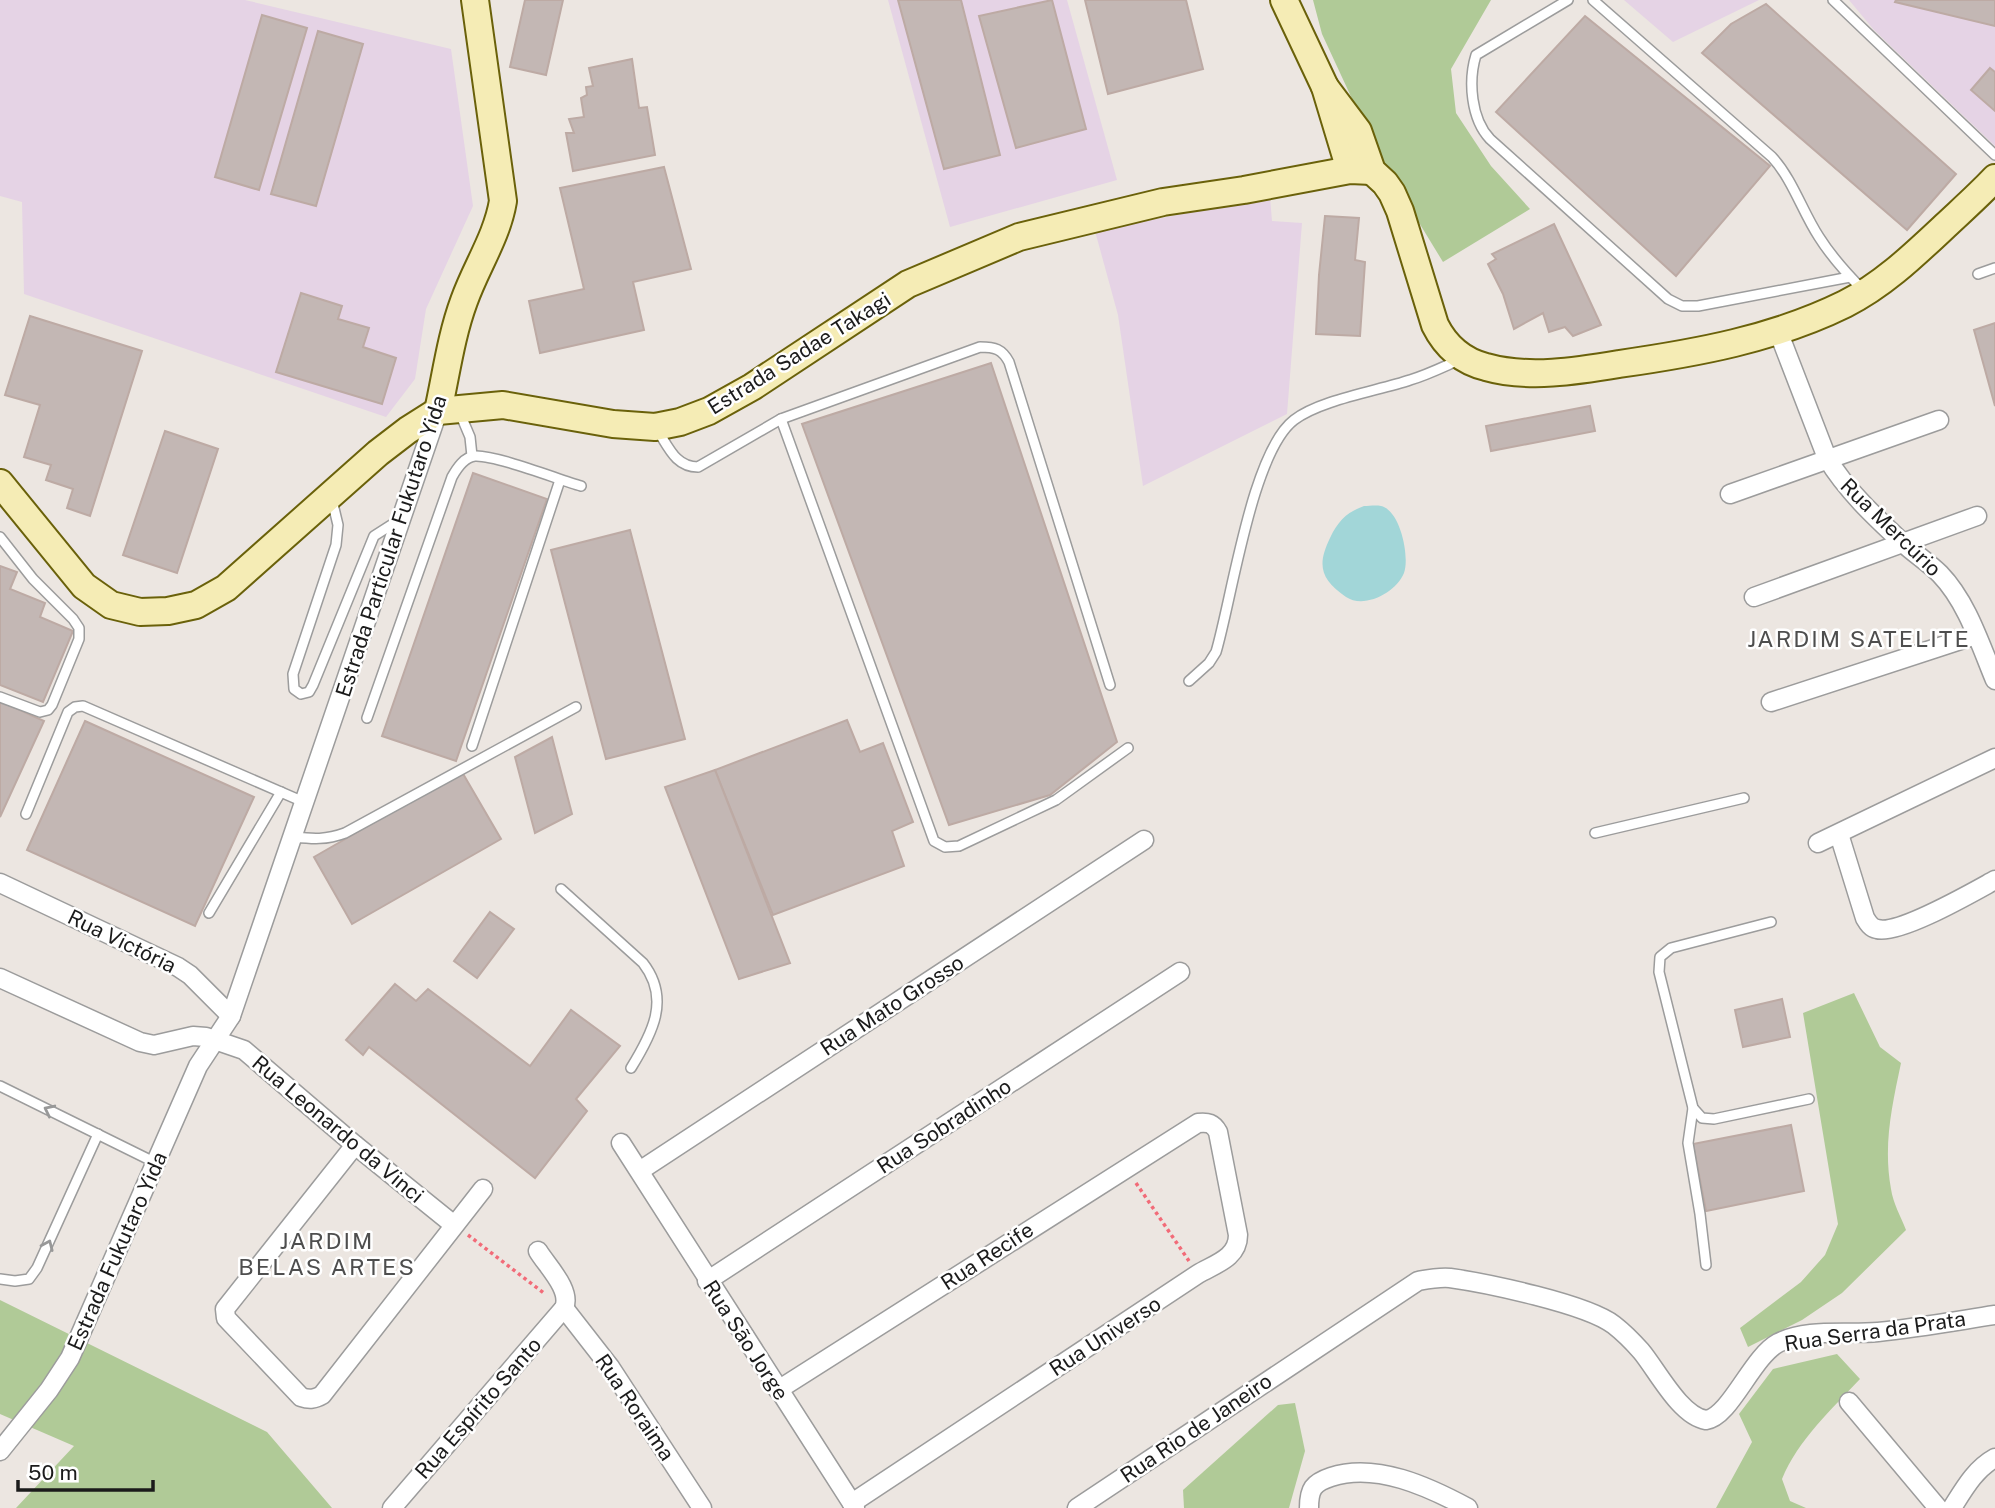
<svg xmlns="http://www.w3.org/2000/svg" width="1995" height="1508" font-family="'Public Sans',sans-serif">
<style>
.industrial{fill:#e5d3e5}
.forest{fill:#b0ca97}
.water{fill:#a2d6d8}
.building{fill:#c3b7b4;stroke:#bdaaa4;stroke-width:2}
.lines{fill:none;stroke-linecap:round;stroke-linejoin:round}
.lane-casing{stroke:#9c9c9c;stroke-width:12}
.street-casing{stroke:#9c9c9c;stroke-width:21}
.secondary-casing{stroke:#6a610a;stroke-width:30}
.path{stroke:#f26b78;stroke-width:3.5;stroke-dasharray:3.5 3.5;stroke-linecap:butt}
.lane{stroke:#fff;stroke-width:9}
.street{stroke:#fff;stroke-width:18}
.secondary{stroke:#f5ecb5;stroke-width:26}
.oneway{stroke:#989898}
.labels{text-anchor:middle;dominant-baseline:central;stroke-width:5;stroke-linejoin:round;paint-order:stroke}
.street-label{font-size:21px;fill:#1b1b1b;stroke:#fff}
.neighbourhood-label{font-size:23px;letter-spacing:2px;fill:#4e4e4e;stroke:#fff}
</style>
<rect width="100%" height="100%" fill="#ece6e1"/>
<!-- industrial -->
<g class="industrial">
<polygon points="0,0 245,0 451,49 473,206 426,309 415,379 386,417 24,294 22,202 0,196"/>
<polygon points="888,0 1067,0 1117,180 950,227"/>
<polygon points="1624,0 1759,0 1673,42"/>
<polygon points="1849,0 1995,0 1995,146 1874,30"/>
<polygon points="1270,197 1272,221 1302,223 1287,414 1143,486 1118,315 1095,231"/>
</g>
<!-- forest -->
<g class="forest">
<polygon points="1313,0 1491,0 1451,69 1456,113 1491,166 1530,209 1443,262 1379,157 1322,34"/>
<path d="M1854,993L1880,1047L1901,1063C1892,1106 1883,1145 1891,1189C1893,1203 1901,1217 1906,1230L1842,1293L1802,1320L1748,1347L1740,1328L1801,1282L1825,1255L1838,1224L1803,1013Z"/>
<polygon points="0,1300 267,1432 332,1508 16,1508 74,1446 0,1414"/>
<path d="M1837,1354L1860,1379C1831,1410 1798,1440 1782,1479L1790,1501L1806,1508H1716L1752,1442L1739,1414L1773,1369Z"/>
<polygon points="1295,1403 1305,1451 1289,1508 1184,1508 1183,1490 1278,1405"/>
</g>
<!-- water -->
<path class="water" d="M1364,506C1369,506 1376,505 1381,506C1400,510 1410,556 1404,573C1396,593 1364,609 1346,597C1320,579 1317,565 1330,538C1338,521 1347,512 1364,506Z"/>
<!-- building -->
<g class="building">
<polygon points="525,0 563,0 546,75 510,67"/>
<polygon points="898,0 961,0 1000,155 944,169"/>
<polygon points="1052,0 1086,129 1016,148 979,16"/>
<polygon points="1085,0 1186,0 1203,69 1108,94"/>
<polygon points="1896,0 1995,0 1995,26 1895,2"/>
<polygon points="1766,4 1956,174 1907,230 1702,53 1731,24"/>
<polygon points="262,15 307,28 259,190 215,177"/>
<polygon points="1585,16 1770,166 1676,276 1496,112"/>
<polygon points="318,31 363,44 316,206 271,194"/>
<polygon points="632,59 639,108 647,107 655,155 573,171 566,133 574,133 569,119 584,117 581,98 587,95 586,87 593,86 589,68"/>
<polygon points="1990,68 1995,72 1995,111 1971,90"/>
<polygon points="664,167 691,269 633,282 644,330 540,353 529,301 584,289 560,188"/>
<polygon points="1325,216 1359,218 1355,260 1365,262 1360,336 1316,334 1319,275"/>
<polygon points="1554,224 1601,325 1573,336 1565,327 1549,332 1543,313 1514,329 1503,294 1488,264 1496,259 1492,254"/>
<polygon points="301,293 342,306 338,319 369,328 363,347 396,358 382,404 276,372"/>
<polygon points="30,316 142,351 90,516 67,508 73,489 46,480 51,465 24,457 40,405 5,395"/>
<polygon points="1995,323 1995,406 1974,330"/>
<polygon points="991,363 1117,742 1050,795 949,825 802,424"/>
<polygon points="1590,406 1595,431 1491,451 1486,426"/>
<polygon points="165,431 218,449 177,573 123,555"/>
<polygon points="473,473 547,499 456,761 382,736"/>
<polygon points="630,530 685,739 606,759 551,550"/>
<polygon points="0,566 17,572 10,589 45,603 40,617 73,631 43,702 0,685"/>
<polygon points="0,701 44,721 0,817"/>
<polygon points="847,720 860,752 883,743 913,822 892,831 904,866 773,915 715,770"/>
<polygon points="85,721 254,797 195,926 27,850"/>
<polygon points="552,737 572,814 535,833 515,757"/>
<polygon points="715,770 790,963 739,979 665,787"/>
<polygon points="462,772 501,839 352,924 314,857"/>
<polygon points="490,912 514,929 477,978 454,961"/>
<polygon points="395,984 416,1001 428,989 530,1066 571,1010 620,1046 576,1099 587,1111 535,1178 369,1047 363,1055 346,1040"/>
<polygon points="1782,999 1790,1037 1743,1047 1735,1010"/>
<polygon points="1791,1125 1804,1191 1706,1211 1693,1144"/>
</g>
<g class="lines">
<defs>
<g id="lane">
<path d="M1568,0L1476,55C1468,81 1471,119 1490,139L1668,299L1682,306H1698L1850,277"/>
<path d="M1593,0L1772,157C1793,180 1802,211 1819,237C1831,256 1848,275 1864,291"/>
<polyline points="1833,0 1995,155"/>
<polyline points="1978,274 1995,268"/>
<polyline points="459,411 470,437 472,456"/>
<path d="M781,419L980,347C995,347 1002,349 1009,362L1110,685"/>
<path d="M658,431C669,448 676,467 698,467L781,419L934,841L945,847L959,846L1056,800L1128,748"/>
<polyline points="332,500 338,525 336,545 293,674 294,689 301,694 309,692 313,685 374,536 399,520"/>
<polyline points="0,537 33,579 73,619 79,628 79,639 52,705 48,710 40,712 0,697"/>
<path d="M1189,681L1209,663L1216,652C1232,598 1252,452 1294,420C1320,400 1377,391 1410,380C1427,375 1443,367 1459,360"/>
<path d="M367,718L452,477C457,468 464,457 475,456C496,455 557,479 581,486"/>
<polyline points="472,746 560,480"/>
<polyline points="26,814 68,712 75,707 83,706 306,803"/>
<polyline points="1595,833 1744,798"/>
<path d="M294,837C313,839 326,840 345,833L576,707"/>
<path d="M561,889L643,963C671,999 652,1034 631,1068"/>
<polyline points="209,913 281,792"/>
<polyline points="1771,922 1671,948 1660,957 1659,972 1693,1108 1702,1118 1714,1119 1809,1099"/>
<polyline points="0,1086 156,1163"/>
<polyline points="1693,1108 1688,1143 1700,1214 1706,1265"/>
<polyline points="0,1279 15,1281 29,1279 37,1268 98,1134"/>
</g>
<g id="street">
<path d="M1778,331L1827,458C1846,490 1875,517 1903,543C1915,554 1929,563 1940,574C1967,602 1980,644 1995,680"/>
<polyline points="1730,494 1939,420"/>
<polyline points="1754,597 1977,516"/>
<polyline points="1771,702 1976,635"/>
<path d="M1839,834L1865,918C1868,923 1871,928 1877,929C1899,935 1973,892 1995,880"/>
<polyline points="1818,843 1995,758"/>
<polyline points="0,883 178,967 190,975 231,1016"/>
<polyline points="0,978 140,1042 154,1045 193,1036 206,1037 244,1050 355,1145 454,1225"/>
<polyline points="621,1143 855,1508"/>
<path d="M355,1145L225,1309L226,1318L301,1397C310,1400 315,1399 322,1395L483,1189"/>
<polyline points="641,1170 1144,840"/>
<polyline points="707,1281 1180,972"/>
<polyline points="564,1308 610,1367 702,1508"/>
<path d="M778,1390L1198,1123C1208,1122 1213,1123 1218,1132L1238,1235C1238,1258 1215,1264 1198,1274L852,1503"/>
<polyline points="1849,1402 1938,1508"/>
<polyline points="0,1451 49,1390 70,1358 198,1066 231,1016 438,411"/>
<path d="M392,1508L564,1308C572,1290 547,1266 538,1251"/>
<path d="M1077,1508L1418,1281C1429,1279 1439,1277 1450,1278C1486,1283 1587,1304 1614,1325C1623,1332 1633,1342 1641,1351C1657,1370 1680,1416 1706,1420C1730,1417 1752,1357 1778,1343C1807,1328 1846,1335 1878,1332C1917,1328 1956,1321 1995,1315"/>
<path d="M1309,1508C1309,1489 1313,1483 1331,1477C1376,1462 1429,1487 1468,1508"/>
<path d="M1952,1508C1964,1489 1975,1469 1995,1458"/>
</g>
<g id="secondary">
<polyline points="1284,0 1325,87 1350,170"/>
<path d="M1325,87L1358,131L1372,171L1385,183L1392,193L1400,211L1435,325C1446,347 1462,361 1486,367C1528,379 1577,371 1619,364C1696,353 1774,339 1845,304C1883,285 1914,255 1945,226C1962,210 1979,195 1995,178"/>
<path d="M438,411C446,375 451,336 464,301C476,267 497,237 503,201L475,0"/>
<polyline points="0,483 84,586 111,605 140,612 168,611 196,605 226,588 378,453 408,430 438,411 503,405 613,424 655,427 680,422 709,411 752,387 908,284 1019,237 1163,202 1244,190 1350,170 1372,171"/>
</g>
</defs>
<!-- lane casing -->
<use href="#lane" class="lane-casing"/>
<!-- street casing -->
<use href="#street" class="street-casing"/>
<!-- secondary casing -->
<use href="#secondary" class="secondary-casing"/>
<!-- path -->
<g class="path">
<polyline points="1136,1183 1189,1261"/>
<polyline points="468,1235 545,1294"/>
</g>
<!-- lane -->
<use href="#lane" class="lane"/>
<!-- street -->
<use href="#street" class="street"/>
<!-- secondary -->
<use href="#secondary" class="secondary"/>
</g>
<!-- one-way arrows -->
<defs><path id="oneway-chevron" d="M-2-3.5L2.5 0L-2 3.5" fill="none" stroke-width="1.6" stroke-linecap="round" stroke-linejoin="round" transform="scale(1.75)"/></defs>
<g class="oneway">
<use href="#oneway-chevron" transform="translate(49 1110) rotate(-154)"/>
<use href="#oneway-chevron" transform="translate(48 1245) rotate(-66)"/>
</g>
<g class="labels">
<!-- street labels -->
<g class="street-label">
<text transform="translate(799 353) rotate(-32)">Estrada Sadae Takagi</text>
<text transform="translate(1891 527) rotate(44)">Rua Mercúrio</text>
<text transform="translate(391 546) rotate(-72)">Estrada Particular Fukutaro Yida</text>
<text transform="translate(122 941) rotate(26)">Rua Victória</text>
<text transform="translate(892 1005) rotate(-33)">Rua Mato Grosso</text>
<text transform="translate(944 1126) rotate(-33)">Rua Sobradinho</text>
<text transform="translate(338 1129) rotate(40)">Rua Leonardo da Vinci</text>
<text transform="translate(117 1251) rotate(-66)">Estrada Fukutaro Yida</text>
<text transform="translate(987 1256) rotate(-33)">Rua Recife</text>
<text transform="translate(1875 1331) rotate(-8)">Rua Serra da Prata</text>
<text transform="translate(1105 1336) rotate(-33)">Rua Universo</text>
<text transform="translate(746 1340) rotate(57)">Rua São Jorge</text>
<text transform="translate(635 1407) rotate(56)">Rua Roraima</text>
<text transform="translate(478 1408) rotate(-49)">Rua Espírito Santo</text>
<text transform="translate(1196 1428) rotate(-34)">Rua Rio de Janeiro</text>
</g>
<!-- neighbourhood labels -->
<g class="neighbourhood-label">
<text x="1859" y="638">JARDIM SATELITE</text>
<text x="327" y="1240">JARDIM<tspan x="327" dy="26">BELAS ARTES</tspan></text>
</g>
</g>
<!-- scale -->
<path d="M18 1480v10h135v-10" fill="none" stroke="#1b1b1b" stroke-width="3.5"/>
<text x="28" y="1480" font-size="21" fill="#1b1b1b" stroke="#ffffff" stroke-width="5" paint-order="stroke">50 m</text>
</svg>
